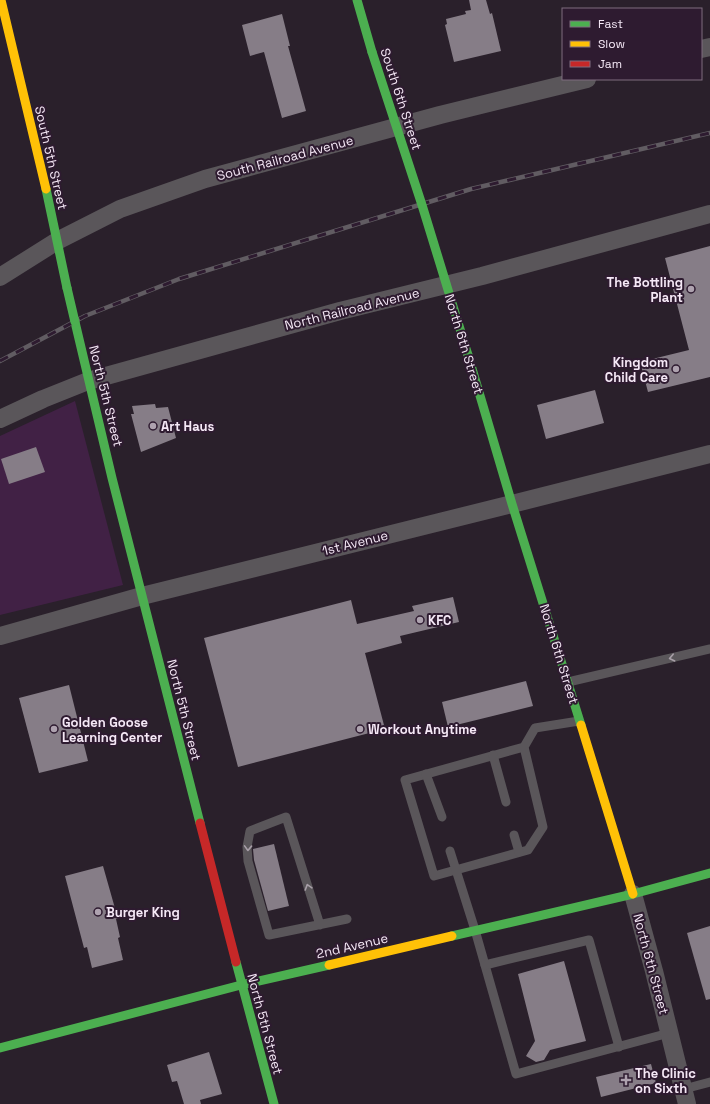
<svg xmlns="http://www.w3.org/2000/svg" width="710" height="1104" font-family="'Space Grotesk',sans-serif">
<style>
.green{fill:#412145}
.building{fill:#867d87}
.lines{fill:none;stroke-linecap:round;stroke-linejoin:round}
.lane{stroke:#5a565a;stroke-width:9}
.street{stroke:#5a565a;stroke-width:18}
.fast{stroke:#4caf50;stroke-width:9}
.slow{stroke:#ffc107;stroke-width:9}
.jam{stroke:#c62828;stroke-width:9}
.rail-casing{stroke:#615c62;stroke-width:4.5}
.rail{stroke:#2e1b30;stroke-width:3;stroke-dasharray:9;stroke-linecap:butt}
.fast-bridge{stroke:#4caf50;stroke-width:9}
.oneway{stroke:#a89fa8}
.poi-dot{fill:#aea2af;stroke:#2e1b30;stroke-width:1.5}
.labels{text-anchor:middle;dominant-baseline:central;stroke-width:4;stroke-linejoin:round;paint-order:stroke}
.street-label{font-size:13px;fill:#f5e8f6;stroke:#2e1b30}
.poi-label{font-size:13px;font-weight:bold;fill:#f5e8f6;stroke:#2e1b30;text-anchor:start}
</style>
<rect width="100%" height="100%" fill="#2a202b"/>
<!-- green -->
<polygon class="green" points="75,401 123,585 0,615 0,436"/>
<!-- building -->
<g class="building">
<polygon points="469,0 486,0 490,14 492,13 501,51 454,62 445,25 447,24 446,19 466,14 465,11 471,10"/>
<polygon points="282,14 290,46 288,46 306,111 282,118 264,52 250,56 242,25"/>
<polygon points="710,246 710,377 648,392 640,362 689,350 665,258"/>
<polygon points="595,390 604,423 546,439 537,405"/>
<polygon points="155,404 156,408 168,407 176,438 141,452 131,414 134,414 132,406"/>
<polygon points="36,447 45,472 9,484 1,459"/>
<polygon points="453,597 459,622 400,636 402,643 365,653 385,729 238,767 204,638 351,600 357,624 414,611 412,606"/>
<polygon points="526,681 533,706 448,727 442,702"/>
<polygon points="69,685 88,761 39,773 19,698"/>
<polygon points="274,844 289,906 268,911 254,860 253,849"/>
<polygon points="103,866 118,919 116,919 120,937 118,938 123,960 92,968 87,947 84,948 65,876"/>
<polygon points="710,926 710,999 706,1000 687,933"/>
<polygon points="564,961 586,1041 550,1050 544,1060 536,1062 526,1056 535,1041 518,974"/>
<polygon points="209,1052 222,1094 200,1100 201,1104 184,1104 177,1081 172,1082 167,1065"/>
<polygon points="651,1064 656,1083 601,1097 596,1077"/>
</g>
<g class="lines">
<!-- lane -->
<g class="lane">
<polyline points="568,682 710,649"/>
<polyline points="524,747 543,827 528,850 434,876 405,780 524,747 535,728 579,721"/>
<polyline points="493,755 506,802"/>
<polyline points="426,774 442,817"/>
<polyline points="514,835 519,852"/>
<polyline points="450,851 475,930 516,1074 669,1033"/>
<polyline points="320,925 286,817 250,831 247,847 248,861 269,935 347,919"/>
<polyline points="485,965 589,940 619,1047"/>
<polyline points="684,1089 710,1082"/>
</g>
<!-- street -->
<g class="street">
<polyline points="701,49 710,47"/>
<polyline points="0,277 57,241 120,209 205,179 440,115 587,79"/>
<polyline points="0,419 43,399 88,381 340,311 482,276 710,214"/>
<polyline points="0,636 142,596 512,504 710,454"/>
<polyline points="633,894 654,971 687,1104"/>
</g>
<!-- fast -->
<g class="fast">
<polyline points="357,0 372,52"/>
<polyline points="46,189 67,288"/>
<polyline points="75,322 112,478 200,823"/>
<polyline points="468,355 512,504 581,725"/>
<polyline points="452,936 633,894 710,873"/>
<polyline points="236,962 274,1104"/>
<polyline points="0,1048 241,985 329,965"/>
</g>
<!-- slow -->
<g class="slow">
<polyline points="1,0 46,189"/>
<polyline points="581,725 633,894"/>
<polyline points="329,965 452,936"/>
</g>
<!-- jam -->
<polyline class="jam" points="200,823 236,962"/>
<defs>
<polyline id="rail" points="0,361 85,316 179,279 471,189 710,133"/>
</defs>
<!-- rail casing -->
<use href="#rail" class="rail-casing"/>
<!-- rail -->
<use href="#rail" class="rail"/>
<!-- fast-bridge -->
<g class="fast-bridge">
<polyline points="372,52 422,205 468,355"/>
<polyline points="67,288 75,322"/>
</g>
</g>
<!-- one-way arrows -->
<defs><path id="oneway-chevron" d="M-2-3.5L2.5 0L-2 3.5" fill="none" stroke-width="1.6" stroke-linecap="round" stroke-linejoin="round"/></defs>
<g class="oneway">
<use href="#oneway-chevron" transform="translate(672 658) rotate(167)"/>
<use href="#oneway-chevron" transform="translate(248 848) rotate(92)"/>
<use href="#oneway-chevron" transform="translate(308 887) rotate(-107)"/>
</g>
<!-- markers -->
<g class="poi-dot">
<circle cx="691" cy="289" r="4"/>
<circle cx="676" cy="369" r="4"/>
<circle cx="153" cy="426" r="4"/>
<circle cx="420" cy="620" r="4"/>
<circle cx="54" cy="729" r="4"/>
<circle cx="360" cy="729" r="4"/>
<circle cx="98" cy="912" r="4"/>
<path d="M624 1074h4v4h4v4h-4v4h-4v-4h-4v-4h4z"/>
</g>
<g class="labels">
<!-- street labels -->
<g class="street-label">
<text transform="translate(401 99) rotate(72)">South 6th Street</text>
<text transform="translate(51 158) rotate(77)">South 5th Street</text>
<text transform="translate(285 158) rotate(-15)">South Railroad Avenue</text>
<text transform="translate(352 309) rotate(-14)">North Railroad Avenue</text>
<text transform="translate(464 344) rotate(73)">North 6th Street</text>
<text transform="translate(106 396) rotate(76)">North 5th Street</text>
<text transform="translate(355 543) rotate(-14)">1st Avenue</text>
<text transform="translate(559 654) rotate(73)">North 6th Street</text>
<text transform="translate(184 710) rotate(76)">North 5th Street</text>
<text transform="translate(352 946) rotate(-13)">2nd Avenue</text>
<text transform="translate(651 964) rotate(75)">North 6th Street</text>
<text transform="translate(265 1024) rotate(75)">North 5th Street</text>
</g>
<!-- poi labels -->
<g class="poi-label">
<text x="683" y="282" text-anchor="end">The Bottling<tspan x="683" dy="15">Plant</tspan></text>
<text x="668" y="362" text-anchor="end">Kingdom<tspan x="668" dy="15">Child Care</tspan></text>
<text x="161" y="426">Art Haus</text>
<text x="428" y="620">KFC</text>
<text x="62" y="722">Golden Goose<tspan x="62" dy="15">Learning Center</tspan></text>
<text x="368" y="729">Workout Anytime</text>
<text x="106" y="912">Burger King</text>
<text x="635" y="1073">The Clinic<tspan x="635" dy="15">on Sixth</tspan></text>
</g>
</g>
<!-- legend -->
<rect x="562" y="8" width="140" height="72" fill="#2e1b30" stroke="#7e6d7f"/>
<rect x="570" y="21" width="20" height="6" fill="#4caf50" stroke="#7e6d7f"/>
<text x="598" y="28" font-size="12" fill="#f5e8f6">Fast</text>
<rect x="570" y="41" width="20" height="6" fill="#ffc107" stroke="#7e6d7f"/>
<text x="598" y="48" font-size="12" fill="#f5e8f6">Slow</text>
<rect x="570" y="61" width="20" height="6" fill="#c62828" stroke="#7e6d7f"/>
<text x="598" y="68" font-size="12" fill="#f5e8f6">Jam</text>
</svg>
